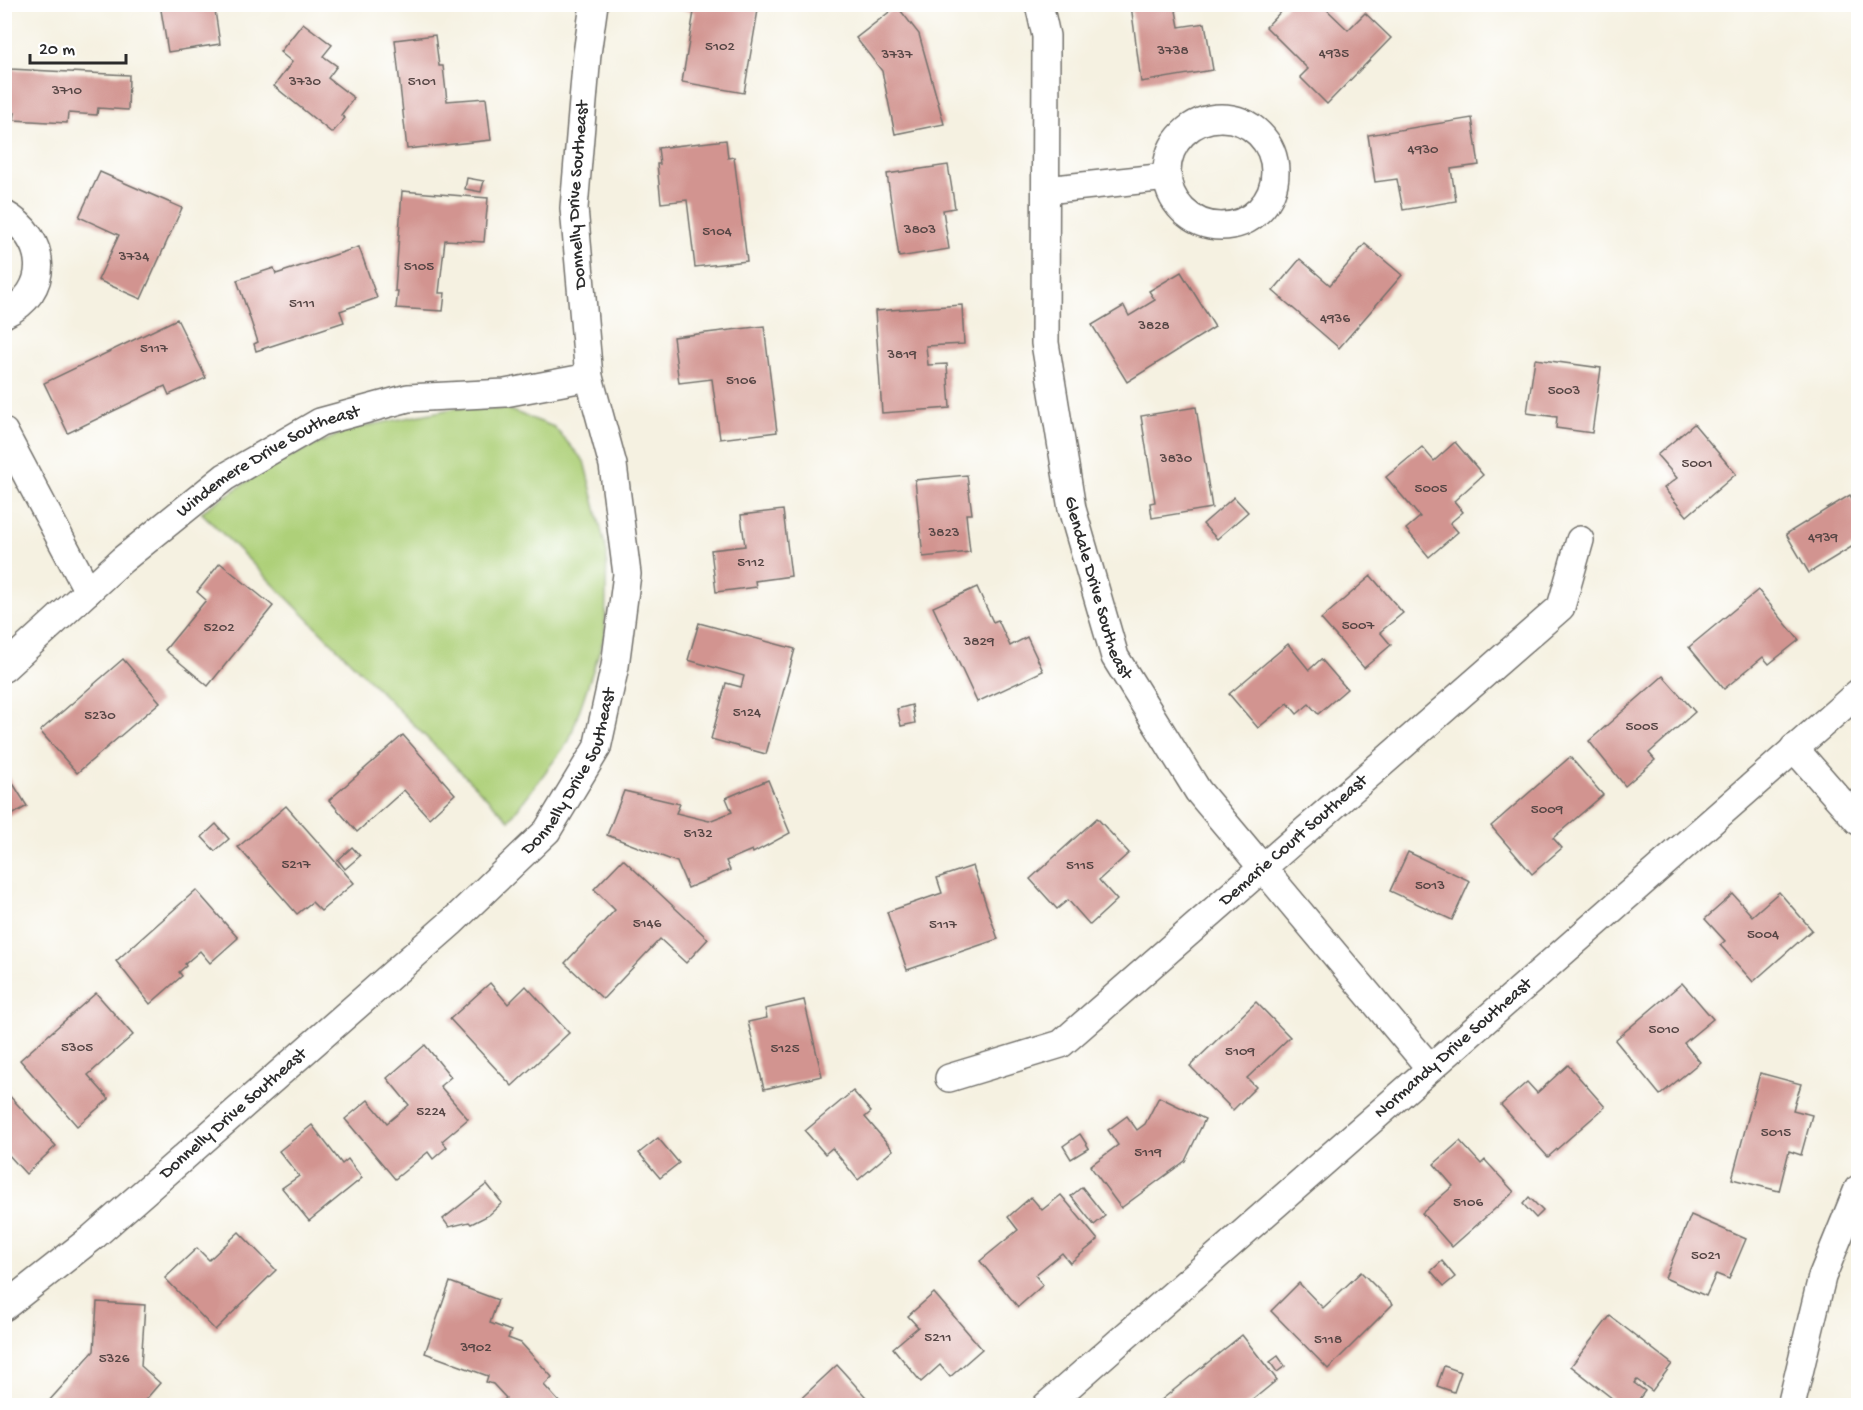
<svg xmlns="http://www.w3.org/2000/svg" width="1863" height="1410" font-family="'Gochi Hand',sans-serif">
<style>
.green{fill:#aed079;stroke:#6c7e52;stroke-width:1.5}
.building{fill:#d29490}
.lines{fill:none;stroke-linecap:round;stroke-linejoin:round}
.minor-casing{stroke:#72706b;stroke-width:30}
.minor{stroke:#fff;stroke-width:27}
.labels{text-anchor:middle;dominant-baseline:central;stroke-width:6;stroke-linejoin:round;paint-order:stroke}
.number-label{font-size:15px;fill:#554544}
.street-label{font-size:18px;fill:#2b2b2b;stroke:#fff}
</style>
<rect width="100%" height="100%" fill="#fff"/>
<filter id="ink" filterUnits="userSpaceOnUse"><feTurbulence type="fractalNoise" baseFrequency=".0167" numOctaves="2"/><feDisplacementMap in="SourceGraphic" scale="12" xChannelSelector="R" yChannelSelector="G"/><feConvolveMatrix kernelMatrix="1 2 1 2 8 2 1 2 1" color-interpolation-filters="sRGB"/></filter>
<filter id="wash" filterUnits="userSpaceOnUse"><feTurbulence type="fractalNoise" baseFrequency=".008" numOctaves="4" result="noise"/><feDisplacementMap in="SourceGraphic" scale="24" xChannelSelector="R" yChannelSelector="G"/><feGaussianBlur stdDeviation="1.35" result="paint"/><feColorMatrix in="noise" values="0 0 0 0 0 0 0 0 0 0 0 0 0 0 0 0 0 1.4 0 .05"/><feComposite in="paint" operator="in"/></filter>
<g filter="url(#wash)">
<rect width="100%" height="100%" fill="#f5f1e1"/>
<!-- green -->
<polygon class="green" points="456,408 507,409 554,427 584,461 607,553 605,635 569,741 509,820 201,512 274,464 351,429"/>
<g id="blocks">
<!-- building -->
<g class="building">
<polygon points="160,4 214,4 220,44 168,52"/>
<polygon points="671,4 759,4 744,93 682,82 694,12 670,8"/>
<polygon points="1288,4 1321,4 1348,30 1365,13 1391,38 1327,104 1300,77 1308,69 1266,27"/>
<polygon points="1131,5 1175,5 1179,27 1205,23 1213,70 1141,82"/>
<polygon points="897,6 919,34 944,124 895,134 882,71 856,38"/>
<polygon points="303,23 332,45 323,56 337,66 328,78 354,98 341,115 345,118 332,133 274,86 292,62 280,52"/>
<polygon points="435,35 439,66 443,66 447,101 486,98 491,140 407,149 395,40"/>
<polygon points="4,60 10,60 10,69 129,75 128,110 98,108 97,115 68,113 67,123 14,120 15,113 4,112"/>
<polygon points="1472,118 1479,165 1451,169 1456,201 1403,210 1397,179 1375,182 1368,135"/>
<polygon points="726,140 728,158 734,157 747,261 695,267 687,200 661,203 657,164 660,164 658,148"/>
<polygon points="948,165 955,208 943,210 949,249 899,257 887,174"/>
<polygon points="100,172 182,208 141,299 98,280 119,235 79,217"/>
<polygon points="467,178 484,181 481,192 465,189"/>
<polygon points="402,191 488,198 484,242 445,240 439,293 445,293 443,311 396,308 398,291 395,291"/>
<polygon points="1365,244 1402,275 1339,348 1273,291 1300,259 1330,285"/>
<polygon points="359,247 377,298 340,311 344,322 256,351 254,344 258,342 237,280 274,268 276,274"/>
<polygon points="1181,272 1215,327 1127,382 1092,325 1124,306 1129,316 1155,300 1149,291"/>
<polygon points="962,305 964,344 926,346 928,365 947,364 950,408 882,413 875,311"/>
<polygon points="177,319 206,378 169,395 165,386 68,433 44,383"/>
<polygon points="764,326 777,432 720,439 712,379 679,383 673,337"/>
<polygon points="1535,359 1601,368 1592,433 1556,428 1557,417 1527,413"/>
<polygon points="1196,407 1212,508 1152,518 1150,503 1155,502 1141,416"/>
<polygon points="1694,424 1736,474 1687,516 1664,488 1677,478 1657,455"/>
<polygon points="1455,442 1483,475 1454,501 1463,512 1450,523 1458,532 1429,557 1406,529 1420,517 1386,477 1422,447 1434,461"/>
<polygon points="967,475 972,514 966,514 970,552 923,557 915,480"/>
<polygon points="1850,495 1858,510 1858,543 1809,573 1786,534"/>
<polygon points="1234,497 1248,512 1217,539 1203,524"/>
<polygon points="783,510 791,576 755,581 756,587 716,592 711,550 745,546 741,515"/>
<polygon points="220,563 273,606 208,686 165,650 206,600 197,592"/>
<polygon points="1371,576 1403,613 1380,632 1391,645 1364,668 1321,619"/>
<polygon points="977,587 993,622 998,620 1010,646 1027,637 1043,671 977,702 933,607"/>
<polygon points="1758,590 1799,640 1769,664 1763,657 1724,689 1689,647"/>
<polygon points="699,623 795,649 766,754 711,739 726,683 741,687 744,676 688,660"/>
<polygon points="1288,644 1309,670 1321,659 1347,689 1318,714 1309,704 1297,714 1288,703 1258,728 1229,694"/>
<polygon points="123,659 160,702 77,773 40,731"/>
<polygon points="1663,676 1695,712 1649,753 1655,760 1625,786 1589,741"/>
<polygon points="912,705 915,723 901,726 897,709"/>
<polygon points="403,735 455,794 429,818 404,790 357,832 329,800"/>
<polygon points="1570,757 1603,795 1553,838 1562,848 1532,874 1491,826"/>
<polygon points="4,769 27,806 4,820"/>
<polygon points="768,780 790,833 753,853 752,850 726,861 730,870 688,888 677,862 607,835 624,791 680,804 676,813 709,821 732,812 726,798"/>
<polygon points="286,806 354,883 321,911 312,902 297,914 238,847"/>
<polygon points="1097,818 1129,853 1099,880 1117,900 1090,925 1068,900 1057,909 1030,879"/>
<polygon points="216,824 229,839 215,851 202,837"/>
<polygon points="352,847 360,856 345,869 338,860"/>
<polygon points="1408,852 1470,881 1452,920 1390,891"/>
<polygon points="623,859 708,939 686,963 660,939 603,999 565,963 615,910 594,889"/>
<polygon points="973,866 998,939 907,970 887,912 942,893 937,878"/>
<polygon points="196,890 238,938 210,963 200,951 185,964 186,966 179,972 182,976 150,1004 116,961"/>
<polygon points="1779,892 1812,930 1753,982 1720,945 1725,941 1705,919 1733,894 1752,916"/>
<polygon points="490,983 508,1004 526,986 569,1033 512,1086 450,1019"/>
<polygon points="1682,983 1713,1019 1684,1043 1700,1062 1660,1095 1615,1040"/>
<polygon points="96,993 133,1035 88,1075 109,1099 77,1126 20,1060"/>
<polygon points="804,1000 822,1076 764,1089 748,1022 767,1018 765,1009"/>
<polygon points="1256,1002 1290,1037 1247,1078 1256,1087 1233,1110 1190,1066"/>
<polygon points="425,1045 451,1077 440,1086 468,1119 442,1141 447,1147 433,1159 428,1152 395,1179 345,1119 368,1100 387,1123 409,1105 387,1078"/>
<polygon points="1568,1065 1605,1107 1548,1157 1501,1105 1527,1082 1537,1093"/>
<polygon points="1760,1073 1801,1084 1793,1110 1812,1115 1801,1155 1789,1151 1779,1191 1732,1179"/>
<polygon points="4,1090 56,1146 26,1174 7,1153 4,1155"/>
<polygon points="853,1091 871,1112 865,1117 893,1150 858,1180 832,1148 825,1154 805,1131"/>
<polygon points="1159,1097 1205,1119 1185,1161 1121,1208 1090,1166 1118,1145 1108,1130 1127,1116 1137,1130 1145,1124"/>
<polygon points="312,1125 342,1164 348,1159 362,1178 309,1221 282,1188 299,1176 279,1151"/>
<polygon points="1080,1134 1089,1148 1071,1159 1063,1146"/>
<polygon points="658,1138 679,1163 660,1178 639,1153"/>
<polygon points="1460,1141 1481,1164 1485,1160 1514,1192 1452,1247 1422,1213 1453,1186 1434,1164"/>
<polygon points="487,1184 502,1203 489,1215 471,1224 469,1222 449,1227 443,1219"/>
<polygon points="1082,1187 1105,1216 1094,1225 1071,1196"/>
<polygon points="1061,1195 1098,1240 1070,1263 1062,1253 1035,1275 1043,1285 1018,1307 980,1261 1018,1230 1008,1217 1031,1197 1042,1210"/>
<polygon points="1529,1197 1543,1211 1536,1218 1523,1204"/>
<polygon points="1691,1215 1746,1239 1729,1279 1716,1274 1706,1296 1665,1278"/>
<polygon points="239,1232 276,1270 215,1330 165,1278 197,1248 209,1260"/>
<polygon points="1442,1261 1455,1277 1444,1286 1431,1271"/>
<polygon points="1361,1272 1393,1304 1328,1369 1271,1311 1299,1283 1323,1308"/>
<polygon points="450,1282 498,1300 490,1323 511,1331 508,1338 521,1343 552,1377 544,1385 560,1403 557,1406 497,1406 506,1398 493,1384 486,1382 488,1376 425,1353"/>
<polygon points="934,1293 982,1349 950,1377 940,1365 921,1382 893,1348 918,1327 908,1316"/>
<polygon points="97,1302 145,1305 141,1366 160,1383 140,1406 52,1406 48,1402 94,1351"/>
<polygon points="1610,1316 1672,1364 1652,1391 1637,1380 1634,1383 1645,1391 1634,1406 1622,1406 1571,1366"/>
<polygon points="1242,1335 1277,1380 1245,1406 1164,1406 1160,1401"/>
<polygon points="1278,1356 1285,1366 1277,1372 1270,1362"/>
<polygon points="837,1365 874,1406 793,1406"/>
<polygon points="1444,1366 1461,1372 1454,1392 1437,1386"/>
</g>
</g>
</g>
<g filter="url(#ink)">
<use href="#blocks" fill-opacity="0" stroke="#72706b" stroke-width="1.5"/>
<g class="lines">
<defs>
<g id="minor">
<path id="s1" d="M1039,4L1046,36L1045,343L1072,509L1115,657L1198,791L1430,1068"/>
<circle cx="1221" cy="172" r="54"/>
<polyline points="1046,190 1167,177"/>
<path d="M4,214C48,238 52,292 4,314"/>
<polyline points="4,432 88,591"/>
<path id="s2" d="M4,668L122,560L225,477L320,422L408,398L505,393L589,377"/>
<polyline points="1794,748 1858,821"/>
<path id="s3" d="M949,1078L1061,1044L1561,607L1580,540"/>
<path id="s4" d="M4,1307L93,1237L452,922L547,831L597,748L615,666L627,574L613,465L589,377L574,208L587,54L594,4"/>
<path id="s5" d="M1046,1406L1858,693"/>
<polyline points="1791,1406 1822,1277 1858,1189"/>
</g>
</defs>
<!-- minor casing -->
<use href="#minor" class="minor-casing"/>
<!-- minor -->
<use href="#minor" class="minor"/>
</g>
</g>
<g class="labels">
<!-- number labels -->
<g class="number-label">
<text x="720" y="47">5102</text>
<text x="1173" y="51">3738</text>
<text x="1334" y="54">4935</text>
<text x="897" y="55">3737</text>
<text x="305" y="82">3730</text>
<text x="422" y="82">5101</text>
<text x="67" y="91">3710</text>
<text x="1423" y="150">4930</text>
<text x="920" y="230">3803</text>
<text x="717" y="232">5104</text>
<text x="134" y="257">3734</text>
<text x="419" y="267">5105</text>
<text x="302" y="304">5111</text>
<text x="1335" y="319">4936</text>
<text x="1154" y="326">3828</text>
<text x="154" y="349">5117</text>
<text x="902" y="355">3819</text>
<text x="741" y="381">5106</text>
<text x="1564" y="391">5003</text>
<text x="1176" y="459">3830</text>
<text x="1697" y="464">5001</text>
<text x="1431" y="489">5005</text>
<text x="944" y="533">3823</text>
<text x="1823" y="538">4939</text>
<text x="751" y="563">5112</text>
<text x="1358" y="626">5007</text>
<text x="219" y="628">5202</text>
<text x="979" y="642">3829</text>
<text x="747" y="713">5124</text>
<text x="100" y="716">5230</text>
<text x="1642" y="727">5005</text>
<text x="1547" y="810">5009</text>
<text x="698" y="834">5132</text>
<text x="296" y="865">5217</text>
<text x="1080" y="866">5115</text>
<text x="1430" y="886">5013</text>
<text x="647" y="924">5146</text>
<text x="943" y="925">5117</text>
<text x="1763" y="935">5004</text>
<text x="1664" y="1030">5010</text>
<text x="77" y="1048">5305</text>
<text x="785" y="1049">5125</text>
<text x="1240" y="1052">5109</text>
<text x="431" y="1112">5224</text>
<text x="1776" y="1133">5015</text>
<text x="1148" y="1153">5119</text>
<text x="1468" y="1203">5106</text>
<text x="1706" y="1256">5021</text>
<text x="938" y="1338">5211</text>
<text x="1328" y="1340">5118</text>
<text x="476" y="1348">3902</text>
<text x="114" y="1359">5326</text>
</g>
<!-- street labels -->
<g class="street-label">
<text stroke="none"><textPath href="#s4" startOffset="1380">Donnelly Drive Southeast</textPath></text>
<text stroke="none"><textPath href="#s2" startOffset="338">Windemere Drive Southeast</textPath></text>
<text stroke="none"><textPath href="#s1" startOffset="591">Glendale Drive Southeast</textPath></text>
<text stroke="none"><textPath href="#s4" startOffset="786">Donnelly Drive Southeast</textPath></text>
<text stroke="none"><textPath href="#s3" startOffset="426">Demarie Court Southeast</textPath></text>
<text stroke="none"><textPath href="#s5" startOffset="542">Normandy Drive Southeast</textPath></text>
<text stroke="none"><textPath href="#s4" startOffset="300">Donnelly Drive Southeast</textPath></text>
</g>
</g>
<!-- margin -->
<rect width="1863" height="1410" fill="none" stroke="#fff" stroke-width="24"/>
<!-- scale -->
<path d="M30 54v9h96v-9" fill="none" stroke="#2b2b2b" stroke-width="3"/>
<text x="39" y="54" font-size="18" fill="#2b2b2b" stroke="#ffffff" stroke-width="4.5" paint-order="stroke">20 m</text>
</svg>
